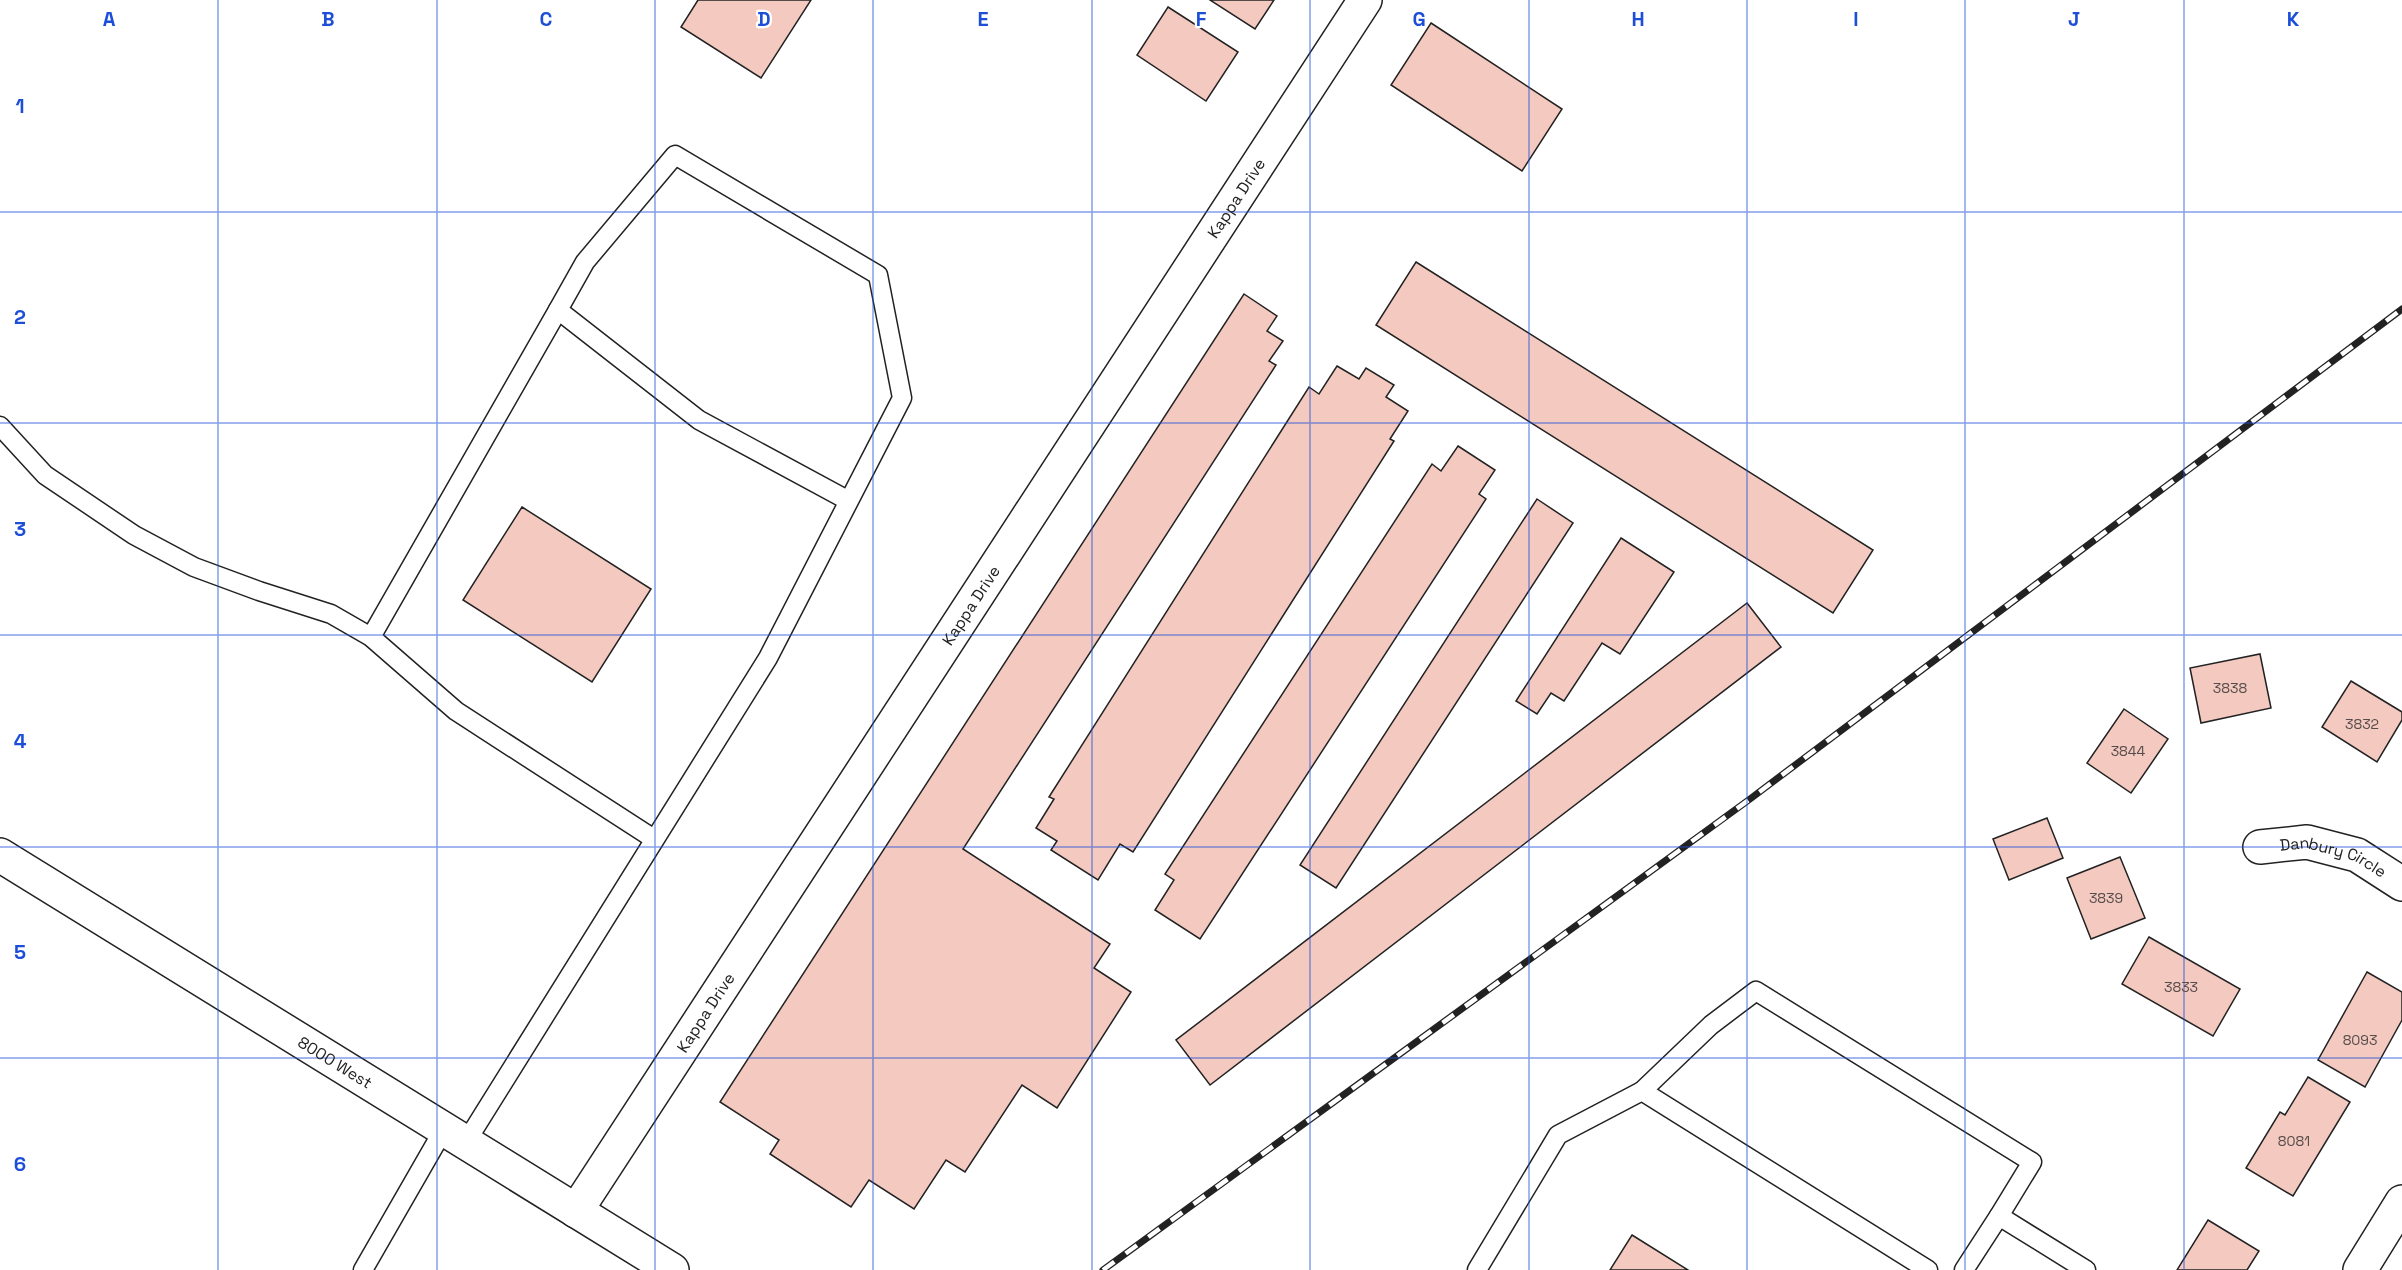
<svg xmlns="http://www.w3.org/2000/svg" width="2402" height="1270" font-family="'Space Grotesk',sans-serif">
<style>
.building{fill:#f3c9c0;stroke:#222;stroke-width:1.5}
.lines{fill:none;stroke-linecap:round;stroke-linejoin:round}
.service-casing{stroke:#222;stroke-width:21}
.minor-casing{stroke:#222;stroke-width:36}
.tertiary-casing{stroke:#222;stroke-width:36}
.service{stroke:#fff;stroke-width:18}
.minor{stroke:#fff;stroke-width:33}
.tertiary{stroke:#fff;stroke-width:33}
.rail-casing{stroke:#222;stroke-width:7}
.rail{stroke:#fff;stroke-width:4.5;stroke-dasharray:14;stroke-linecap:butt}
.grid{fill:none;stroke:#1d4ed8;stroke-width:1.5;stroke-opacity:0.55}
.labels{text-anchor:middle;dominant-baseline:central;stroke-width:4.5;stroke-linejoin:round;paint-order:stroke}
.number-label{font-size:14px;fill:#564c4a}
.street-label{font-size:16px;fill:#222;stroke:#fff}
.grid-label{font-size:20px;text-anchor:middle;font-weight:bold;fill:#1d4ed8;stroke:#fff;stroke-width:4.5;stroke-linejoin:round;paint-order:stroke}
</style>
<rect width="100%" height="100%" fill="#fff"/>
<!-- building -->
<g class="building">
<polygon points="698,0 811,0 761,78 681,27"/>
<polygon points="1210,0 1274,0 1255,29"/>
<polygon points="1168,7 1238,52 1206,101 1137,55"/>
<polygon points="1431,23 1562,109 1522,171 1391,85"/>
<polygon points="1416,262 1873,550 1833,613 1376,325"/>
<polygon points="1244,294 1277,316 1267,331 1283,341 1269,361 1276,365 963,849 1110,944 1094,968 1131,992 1057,1108 1022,1085 965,1172 946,1160 914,1209 869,1180 851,1207 770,1154 779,1140 720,1102"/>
<polygon points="1337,366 1359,379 1366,368 1394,385 1386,397 1408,411 1390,439 1394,441 1133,852 1120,844 1098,880 1051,850 1057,841 1036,828 1054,799 1049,797 1309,387 1319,394"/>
<polygon points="1458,446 1495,470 1479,494 1486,499 1200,939 1155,910 1174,880 1165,874 1432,464 1441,471"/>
<polygon points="1537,499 1573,523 1336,888 1300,865"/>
<polygon points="522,507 651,589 592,682 463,600"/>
<polygon points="1621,538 1674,572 1620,654 1602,643 1564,701 1551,693 1537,714 1516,701"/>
<polygon points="1747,603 1781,647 1210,1085 1176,1040"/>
<polygon points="2260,654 2271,708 2201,723 2190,668"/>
<polygon points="2351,681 2402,712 2402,720 2377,762 2322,727"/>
<polygon points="2124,709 2168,739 2131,793 2087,763"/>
<polygon points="2047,818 2063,858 2009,880 1993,839"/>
<polygon points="2120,857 2145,918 2091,939 2067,878"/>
<polygon points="2149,937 2240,989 2213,1036 2122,984"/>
<polygon points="2367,972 2402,992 2402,1020 2365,1087 2318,1060"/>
<polygon points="2308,1077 2350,1102 2293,1196 2246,1168 2280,1112 2285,1115"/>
<polygon points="2208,1220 2259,1251 2247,1270 2177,1270"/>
<polygon points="1632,1235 1688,1270 1610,1270"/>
</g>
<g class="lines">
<defs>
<g id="service">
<polyline points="0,426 45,475 134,535 194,567 259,591 331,614 371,637 456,711 654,839"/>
<polyline points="371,637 558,310"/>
<polyline points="1642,1091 1711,1025 1756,991 2032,1162 1999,1216"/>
<polyline points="466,1142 768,658 902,398 878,275 675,155 585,262 558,310 699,420 849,501"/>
<polyline points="363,1270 444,1129"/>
<polyline points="1477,1270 1558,1135 1642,1091 1928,1270"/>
<polyline points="1964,1270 1999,1216 2086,1270"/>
</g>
<g id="minor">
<path id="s1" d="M2260,847L2307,842L2357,855L2402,884"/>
<path id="s2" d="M576,1211L1365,0"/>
<polyline points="2360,1270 2402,1202"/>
</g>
<g id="tertiary">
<path id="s3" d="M0,855L672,1270"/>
</g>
</defs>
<!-- service casing -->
<use href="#service" class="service-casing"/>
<!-- minor casing -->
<use href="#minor" class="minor-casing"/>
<!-- tertiary casing -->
<use href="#tertiary" class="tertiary-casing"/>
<!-- service -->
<use href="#service" class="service"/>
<!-- minor -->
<use href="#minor" class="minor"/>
<!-- tertiary -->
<use href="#tertiary" class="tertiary"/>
<defs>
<polyline id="rail" points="1103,1270 1750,799 2402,309"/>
</defs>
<!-- rail casing -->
<use href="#rail" class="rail-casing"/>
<!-- rail -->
<use href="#rail" class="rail"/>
</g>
<!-- grid -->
<path class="grid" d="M218,0V1270M437,0V1270M655,0V1270M873,0V1270M1092,0V1270M1310,0V1270M1529,0V1270M1747,0V1270M1965,0V1270M2184,0V1270M0,212H2402M0,423H2402M0,635H2402M0,847H2402M0,1058H2402"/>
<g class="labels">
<!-- number labels -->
<g class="number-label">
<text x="2230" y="688">3838</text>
<text x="2362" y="724">3832</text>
<text x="2128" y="751">3844</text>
<text x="2106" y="898">3839</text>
<text x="2181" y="987">3833</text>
<text x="2360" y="1040">8093</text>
<text x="2294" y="1141">8081</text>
</g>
<!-- street labels -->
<g class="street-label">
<text stroke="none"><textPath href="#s2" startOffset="1209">Kappa Drive</textPath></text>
<text stroke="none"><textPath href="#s2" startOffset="723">Kappa Drive</textPath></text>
<text stroke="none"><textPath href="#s1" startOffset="76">Danbury Circle</textPath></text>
<text stroke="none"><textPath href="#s2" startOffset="237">Kappa Drive</textPath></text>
<text stroke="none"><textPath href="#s3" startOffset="394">8000 West</textPath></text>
</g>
</g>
<g class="grid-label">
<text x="109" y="26">A</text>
<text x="328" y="26">B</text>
<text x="546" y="26">C</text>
<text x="764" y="26">D</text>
<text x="983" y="26">E</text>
<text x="1201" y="26">F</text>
<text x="1419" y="26">G</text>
<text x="1638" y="26">H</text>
<text x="1856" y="26">I</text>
<text x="2074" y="26">J</text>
<text x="2293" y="26">K</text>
<text x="20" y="113">1</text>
<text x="20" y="324">2</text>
<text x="20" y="536">3</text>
<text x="20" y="748">4</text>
<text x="20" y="959">5</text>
<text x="20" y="1171">6</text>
</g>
</svg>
